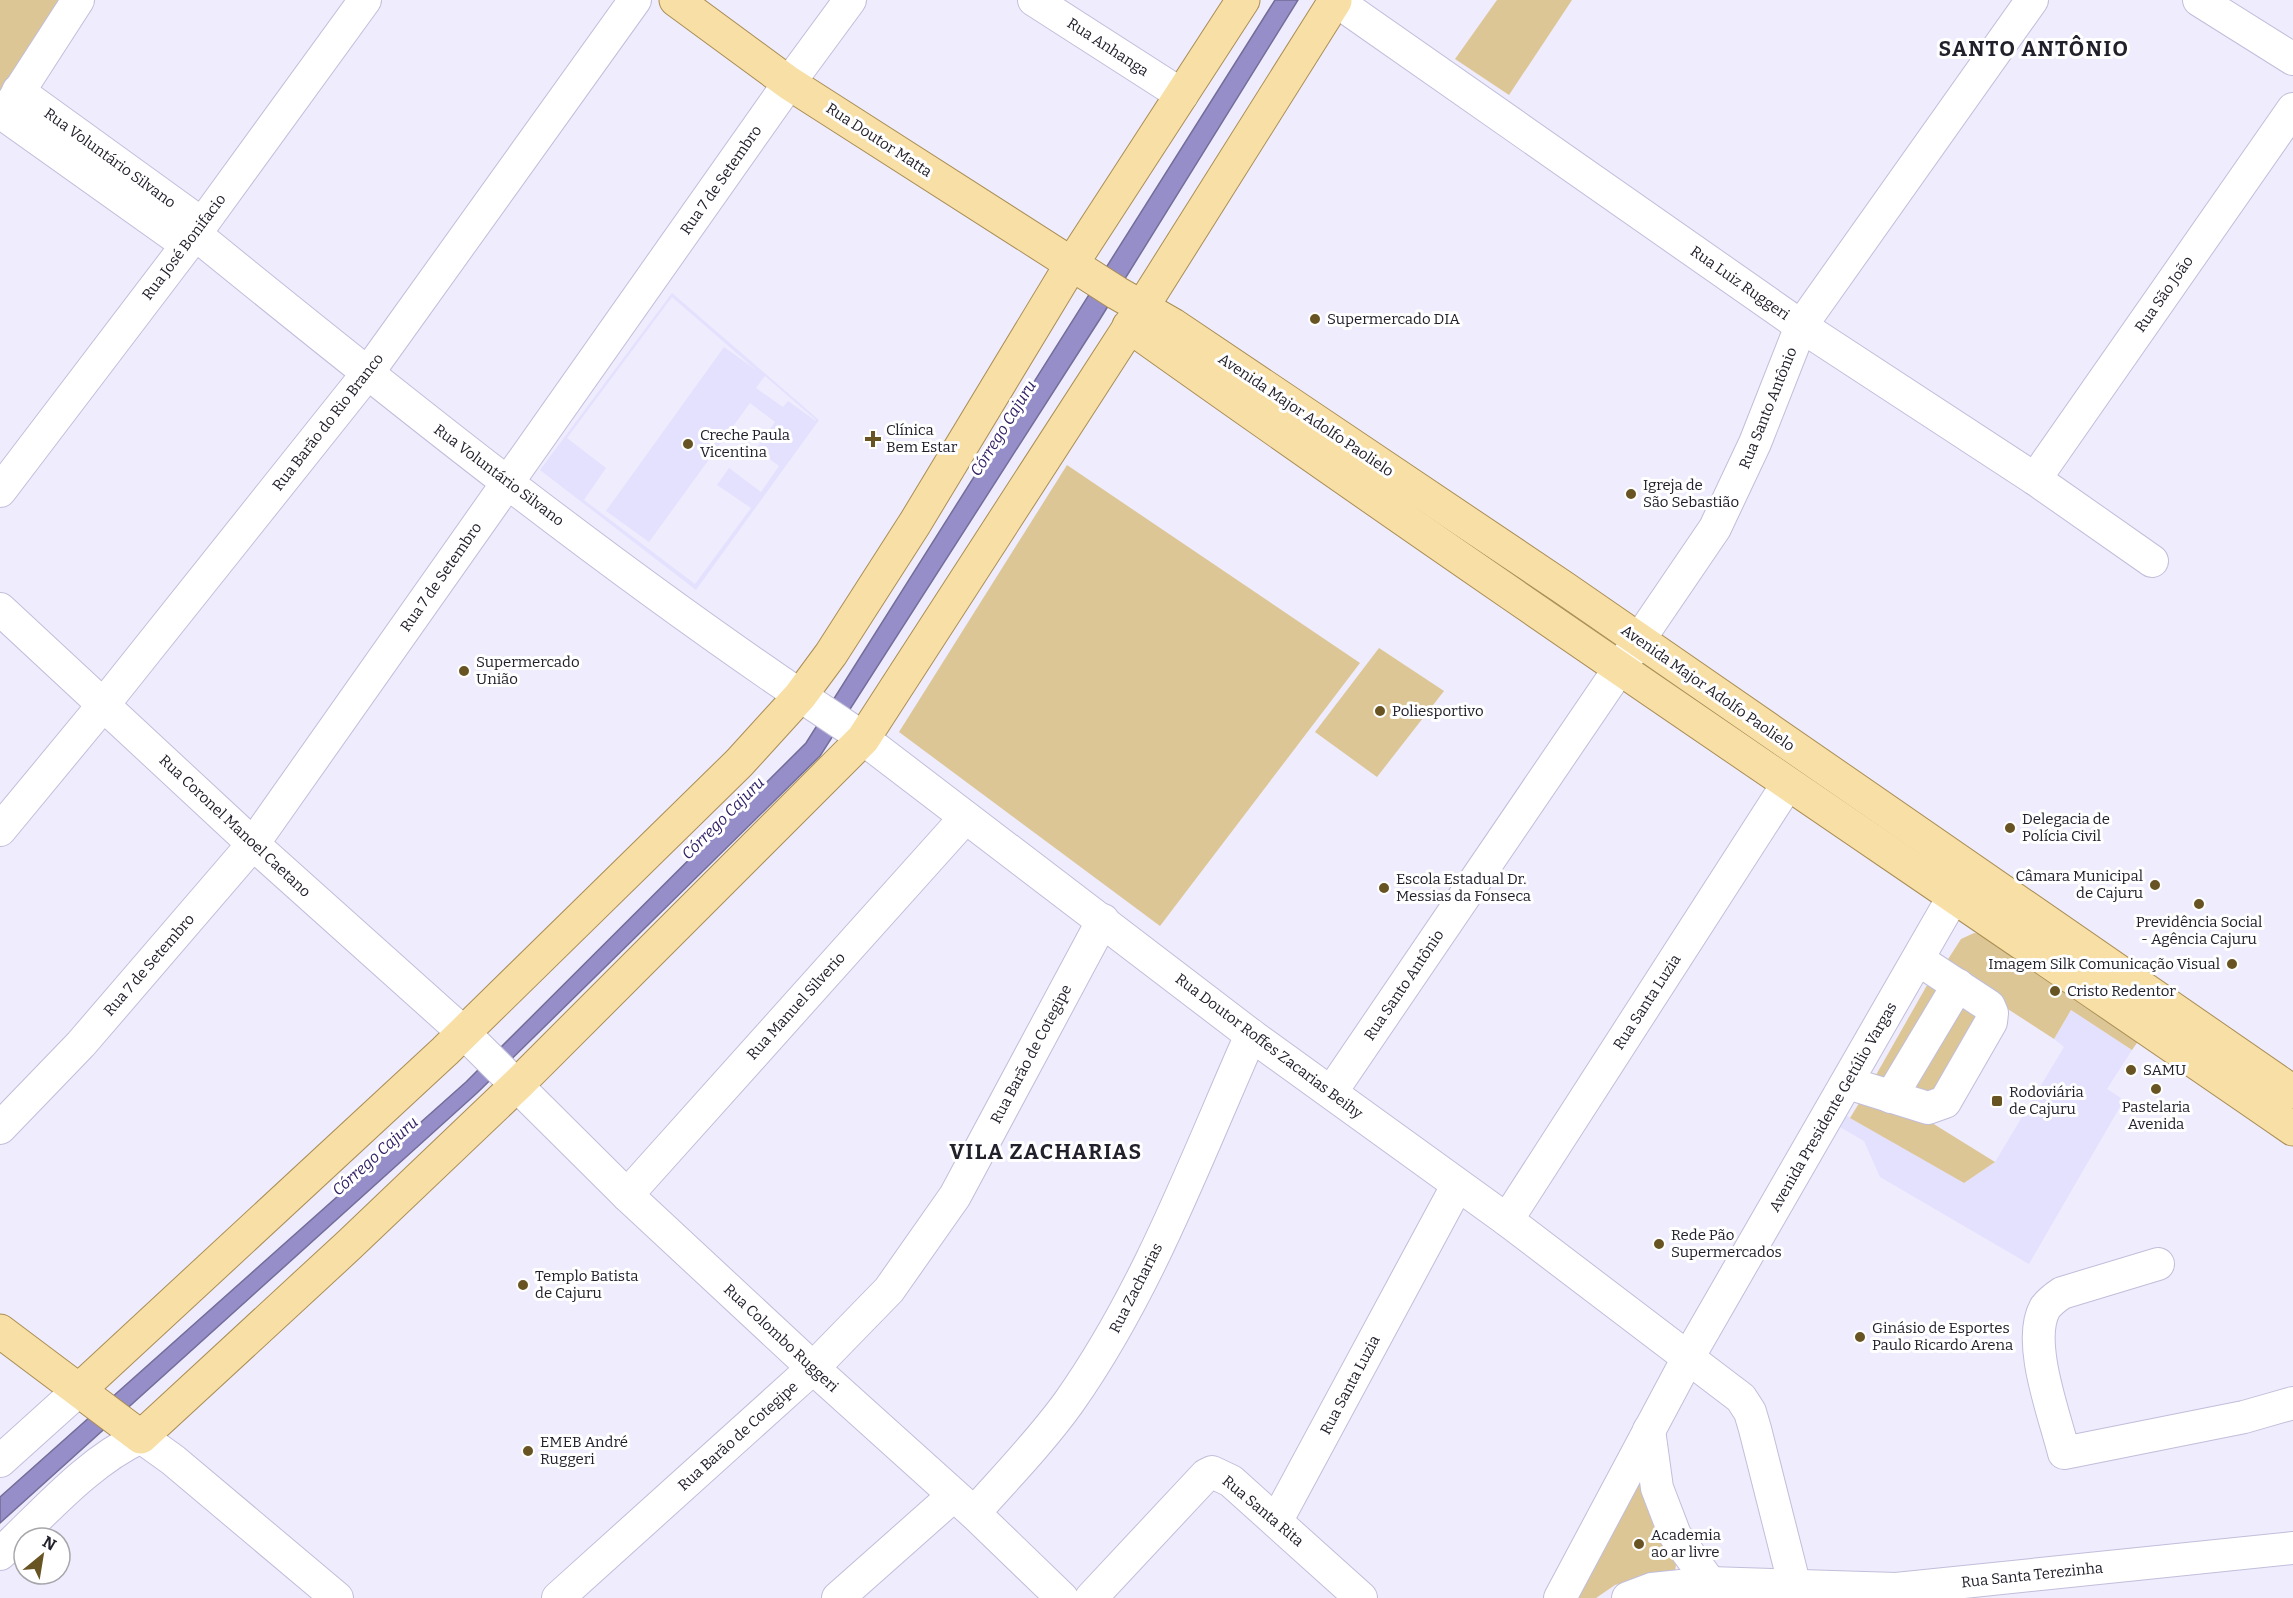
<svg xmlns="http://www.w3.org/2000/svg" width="2293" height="1598" font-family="Bitter,serif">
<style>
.built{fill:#e4e1fe;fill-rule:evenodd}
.green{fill:#ddc696}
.water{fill:#968ec8;stroke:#736d99;stroke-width:1.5}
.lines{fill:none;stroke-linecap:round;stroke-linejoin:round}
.minor-casing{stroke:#c1beda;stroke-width:34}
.major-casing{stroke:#aa8e54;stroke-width:35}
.minor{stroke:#fff;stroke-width:32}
.major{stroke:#f8dfa6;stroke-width:33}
.poi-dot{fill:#685322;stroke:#fff;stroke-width:2}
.labels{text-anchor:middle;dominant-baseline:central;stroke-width:6;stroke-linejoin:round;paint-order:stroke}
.street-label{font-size:15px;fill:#22202b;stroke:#fff}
.poi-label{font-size:15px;fill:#22202b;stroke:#fff;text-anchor:start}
.water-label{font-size:16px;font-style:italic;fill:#332066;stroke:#fff}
.district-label{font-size:21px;font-weight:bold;letter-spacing:1.5px;fill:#22202b;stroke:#fff}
</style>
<rect width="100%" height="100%" fill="#eeecfd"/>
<!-- built -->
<g class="built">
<path d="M672,293L819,420L696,590L540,470ZM672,297L756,370L724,347L606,511L649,542L750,403L775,422L756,449L779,466L761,492L729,468L717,485L751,508L695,584L584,500L606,468L567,438ZM765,376L816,420V421L788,401L783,407L756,388Z"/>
<polygon points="2071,1010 2132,1050 2107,1089 2124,1100 2029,1264 1880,1177 1864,1141 1826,1119 1833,1108 1964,1183 1995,1162 2064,1047 2054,1039"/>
</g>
<!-- green -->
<g class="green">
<polygon points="0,0 65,0 0,96"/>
<polygon points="1497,0 1572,0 1509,95 1455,59"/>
<polygon points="1067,465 1360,663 1160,926 899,732"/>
<polygon points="1379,648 1444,691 1377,777 1315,732"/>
<polygon points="1974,933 1981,934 2139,1040 2132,1050 2071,1010 2054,1039 1943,967 1961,939"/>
<polygon points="1930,980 1943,988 1892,1082 1872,1082"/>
<polygon points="1956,1007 1980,1010 1932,1100 1912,1086"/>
<polygon points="1861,1100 1924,1118 1995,1162 1964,1183 1850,1118"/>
<polygon points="1641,1482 1655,1524 1676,1565 1675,1571 1615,1585 1596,1598 1571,1598 1637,1484"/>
</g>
<!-- water -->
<polygon class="water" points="1275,0 1298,0 1100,319 820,756 477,1093 0,1523 0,1497 466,1082 806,743"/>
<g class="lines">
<defs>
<g id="minor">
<polyline points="1034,0 1182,95"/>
<polyline points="1335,0 1801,326 2035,479 2152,561"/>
<polyline points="2199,0 2293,59"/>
<polyline points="18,91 202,224"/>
<polyline points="7,110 78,0"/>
<polyline points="3,114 187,245"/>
<path d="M195,234C408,407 623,579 853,731L1251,1035L1507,1220L1741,1398L1750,1412L1755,1429L1795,1587"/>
<polyline points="2035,479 2293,109"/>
<polyline points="0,491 187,245 365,0"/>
<polyline points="0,609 253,844 464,1033 627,1195 813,1368 974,1513 1062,1598"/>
<polyline points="0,830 104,704 367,374 635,0"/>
<polyline points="1848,1083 1928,1108 1945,1102 1991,1022 1992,1013 1989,1006 1919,960"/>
<polyline points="1332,1091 1715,528 1755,443 1801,326 2032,0"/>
<polyline points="1891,1097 1958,985"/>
<polyline points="0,1128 81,1044 253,844 789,83 850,0"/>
<polyline points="627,1195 965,818"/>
<polyline points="1507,1220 1787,785"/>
<path d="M2158,1264L2062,1293C2056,1297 2050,1301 2045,1308C2026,1342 2055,1416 2064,1453L2244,1417L2293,1403"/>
<polyline points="1649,1430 1657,1488 1675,1535 1710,1583"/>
<polyline points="0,1461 80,1389"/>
<path d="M974,1513C1006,1477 1041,1441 1069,1402C1148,1290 1196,1159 1251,1035"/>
<polyline points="1277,1520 1457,1186"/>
<path d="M0,1554C43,1514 87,1462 141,1437L173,1460L337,1598"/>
<polyline points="558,1598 813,1368 889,1290 955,1196 1103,920"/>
<polyline points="838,1598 953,1496"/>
<polyline points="1091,1598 1206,1475 1212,1472 1231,1481 1361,1598"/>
<polyline points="1560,1598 1689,1356 1967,873"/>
<polyline points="1628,1598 1652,1589 1710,1583 1896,1589 2293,1548"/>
</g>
<g id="major">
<polyline points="676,0 789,83 1117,293 1173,325 1564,588 2293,1092"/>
<path d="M1129,326C1513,600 1905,861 2293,1129"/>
<polyline points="0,1331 141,1437 349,1245 518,1084 863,739 1141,309 1335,1 1333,0"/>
<polyline points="80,1389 445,1051 739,763 800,696 831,654 915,523 1071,265 1243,0"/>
</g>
</defs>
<!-- minor casing -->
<use href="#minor" class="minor-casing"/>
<!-- major casing -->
<use href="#major" class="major-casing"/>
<!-- minor -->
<use href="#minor" class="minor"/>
<!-- major -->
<use href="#major" class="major"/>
</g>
<!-- markers -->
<g class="poi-dot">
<circle cx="1315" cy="319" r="6"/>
<path d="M870 430h6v6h6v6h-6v6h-6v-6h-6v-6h6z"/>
<circle cx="688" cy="444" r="6"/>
<circle cx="1631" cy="494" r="6"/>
<circle cx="464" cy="671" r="6"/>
<circle cx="1380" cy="711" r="6"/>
<circle cx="2010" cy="828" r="6"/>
<circle cx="2155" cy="885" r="6"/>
<circle cx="1384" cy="888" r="6"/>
<circle cx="2199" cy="904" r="6"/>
<circle cx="2232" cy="964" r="6"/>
<circle cx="2055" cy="991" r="6"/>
<circle cx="2131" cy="1070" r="6"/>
<circle cx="2156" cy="1089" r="6"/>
<rect x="1991" y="1095" width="12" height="12" rx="3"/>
<circle cx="1659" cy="1244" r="6"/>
<circle cx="523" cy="1285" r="6"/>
<circle cx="1860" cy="1337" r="6"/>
<circle cx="528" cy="1451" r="6"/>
<circle cx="1639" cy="1544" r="6"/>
</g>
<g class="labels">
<!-- street labels -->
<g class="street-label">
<text transform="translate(1108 47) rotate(33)">Rua Anhanga</text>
<text transform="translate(879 140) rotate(33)">Rua Doutor Matta</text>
<text transform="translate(110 158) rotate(36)">Rua Voluntário Silvano</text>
<text transform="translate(721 180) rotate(-55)">Rua 7 de Setembro</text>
<text transform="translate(184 247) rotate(-53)">Rua José Bonifacio</text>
<text transform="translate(1740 283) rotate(35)">Rua Luiz Ruggeri</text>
<text transform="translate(2164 294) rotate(-55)">Rua São João</text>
<text transform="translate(1768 408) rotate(-68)">Rua Santo Antônio</text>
<text transform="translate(1306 415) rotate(34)">Avenida Major Adolfo Paolielo</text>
<text transform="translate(328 422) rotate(-52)">Rua Barão do Rio Branco</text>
<text transform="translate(499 475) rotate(37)">Rua Voluntário Silvano</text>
<text transform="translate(441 577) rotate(-55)">Rua 7 de Setembro</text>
<text transform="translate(1708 688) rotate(35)">Avenida Major Adolfo Paolielo</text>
<text transform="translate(235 826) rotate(43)">Rua Coronel Manoel Caetano</text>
<text transform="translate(149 965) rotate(-49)">Rua 7 de Setembro</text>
<text transform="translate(1404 985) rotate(-56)">Rua Santo Antônio</text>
<text transform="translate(1647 1002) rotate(-57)">Rua Santa Luzia</text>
<text transform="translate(796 1006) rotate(-48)">Rua Manuel Silverio</text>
<text transform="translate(1269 1046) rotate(37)">Rua Doutor Roffes Zacarias Beihy</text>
<text transform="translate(1031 1054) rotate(-62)">Rua Barão de Cotegipe</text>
<text transform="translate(1833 1107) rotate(-60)">Avenida Presidente Getúlio Vargas</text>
<text transform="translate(1136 1288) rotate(-63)">Rua Zacharias</text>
<text transform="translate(781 1338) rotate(43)">Rua Colombo Ruggeri</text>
<text transform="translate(1350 1385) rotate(-62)">Rua Santa Luzia</text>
<text transform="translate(738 1436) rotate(-42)">Rua Barão de Cotegipe</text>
<text transform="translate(1263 1511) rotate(40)">Rua Santa Rita</text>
<text transform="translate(2032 1575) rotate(-6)">Rua Santa Terezinha</text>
</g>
<!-- poi labels -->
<g class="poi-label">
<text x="1327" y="319">Supermercado DIA</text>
<text x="886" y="430">Clínica<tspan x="886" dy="17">Bem Estar</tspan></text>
<text x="700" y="435">Creche Paula<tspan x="700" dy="17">Vicentina</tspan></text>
<text x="1643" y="485">Igreja de<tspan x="1643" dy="17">São Sebastião</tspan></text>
<text x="476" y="662">Supermercado<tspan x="476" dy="17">União</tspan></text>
<text x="1392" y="711">Poliesportivo</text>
<text x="2022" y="819">Delegacia de<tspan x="2022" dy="17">Polícia Civil</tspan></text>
<text x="2143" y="876" text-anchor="end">Câmara Municipal<tspan x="2143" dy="17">de Cajuru</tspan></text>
<text x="1396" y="879">Escola Estadual Dr.<tspan x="1396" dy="17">Messias da Fonseca</tspan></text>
<text x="2199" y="922" text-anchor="middle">Previdência Social<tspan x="2199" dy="17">- Agência Cajuru</tspan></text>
<text x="2220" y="964" text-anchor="end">Imagem Silk Comunicação Visual</text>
<text x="2067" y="991">Cristo Redentor</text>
<text x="2143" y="1070">SAMU</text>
<text x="2009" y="1092">Rodoviária<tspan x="2009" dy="17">de Cajuru</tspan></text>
<text x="2156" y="1107" text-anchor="middle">Pastelaria<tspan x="2156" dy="17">Avenida</tspan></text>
<text x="1671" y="1235">Rede Pão<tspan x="1671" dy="17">Supermercados</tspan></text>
<text x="535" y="1276">Templo Batista<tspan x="535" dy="17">de Cajuru</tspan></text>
<text x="1872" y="1328">Ginásio de Esportes<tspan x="1872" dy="17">Paulo Ricardo Arena</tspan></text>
<text x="540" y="1442">EMEB André<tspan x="540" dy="17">Ruggeri</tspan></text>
<text x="1651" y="1535">Academia<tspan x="1651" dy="17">ao ar livre</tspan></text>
</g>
<!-- water labels -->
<g class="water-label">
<text transform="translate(1003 428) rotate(-58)">Córrego Cajuru</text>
<text transform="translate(723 818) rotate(-45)">Córrego Cajuru</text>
<text transform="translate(375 1156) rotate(-42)">Córrego Cajuru</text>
</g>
<!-- district labels -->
<g class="district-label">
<text x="2034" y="49">SANTO ANTÔNIO</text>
<text x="1046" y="1152">VILA ZACHARIAS</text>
</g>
</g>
<!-- north arrow -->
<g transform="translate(42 1556) rotate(30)"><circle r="28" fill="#ffffff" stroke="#a7a6aa" stroke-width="1.5"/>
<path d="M0-4.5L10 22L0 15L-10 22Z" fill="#685322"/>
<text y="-9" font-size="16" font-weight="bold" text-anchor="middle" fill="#22202b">N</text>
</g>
</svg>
